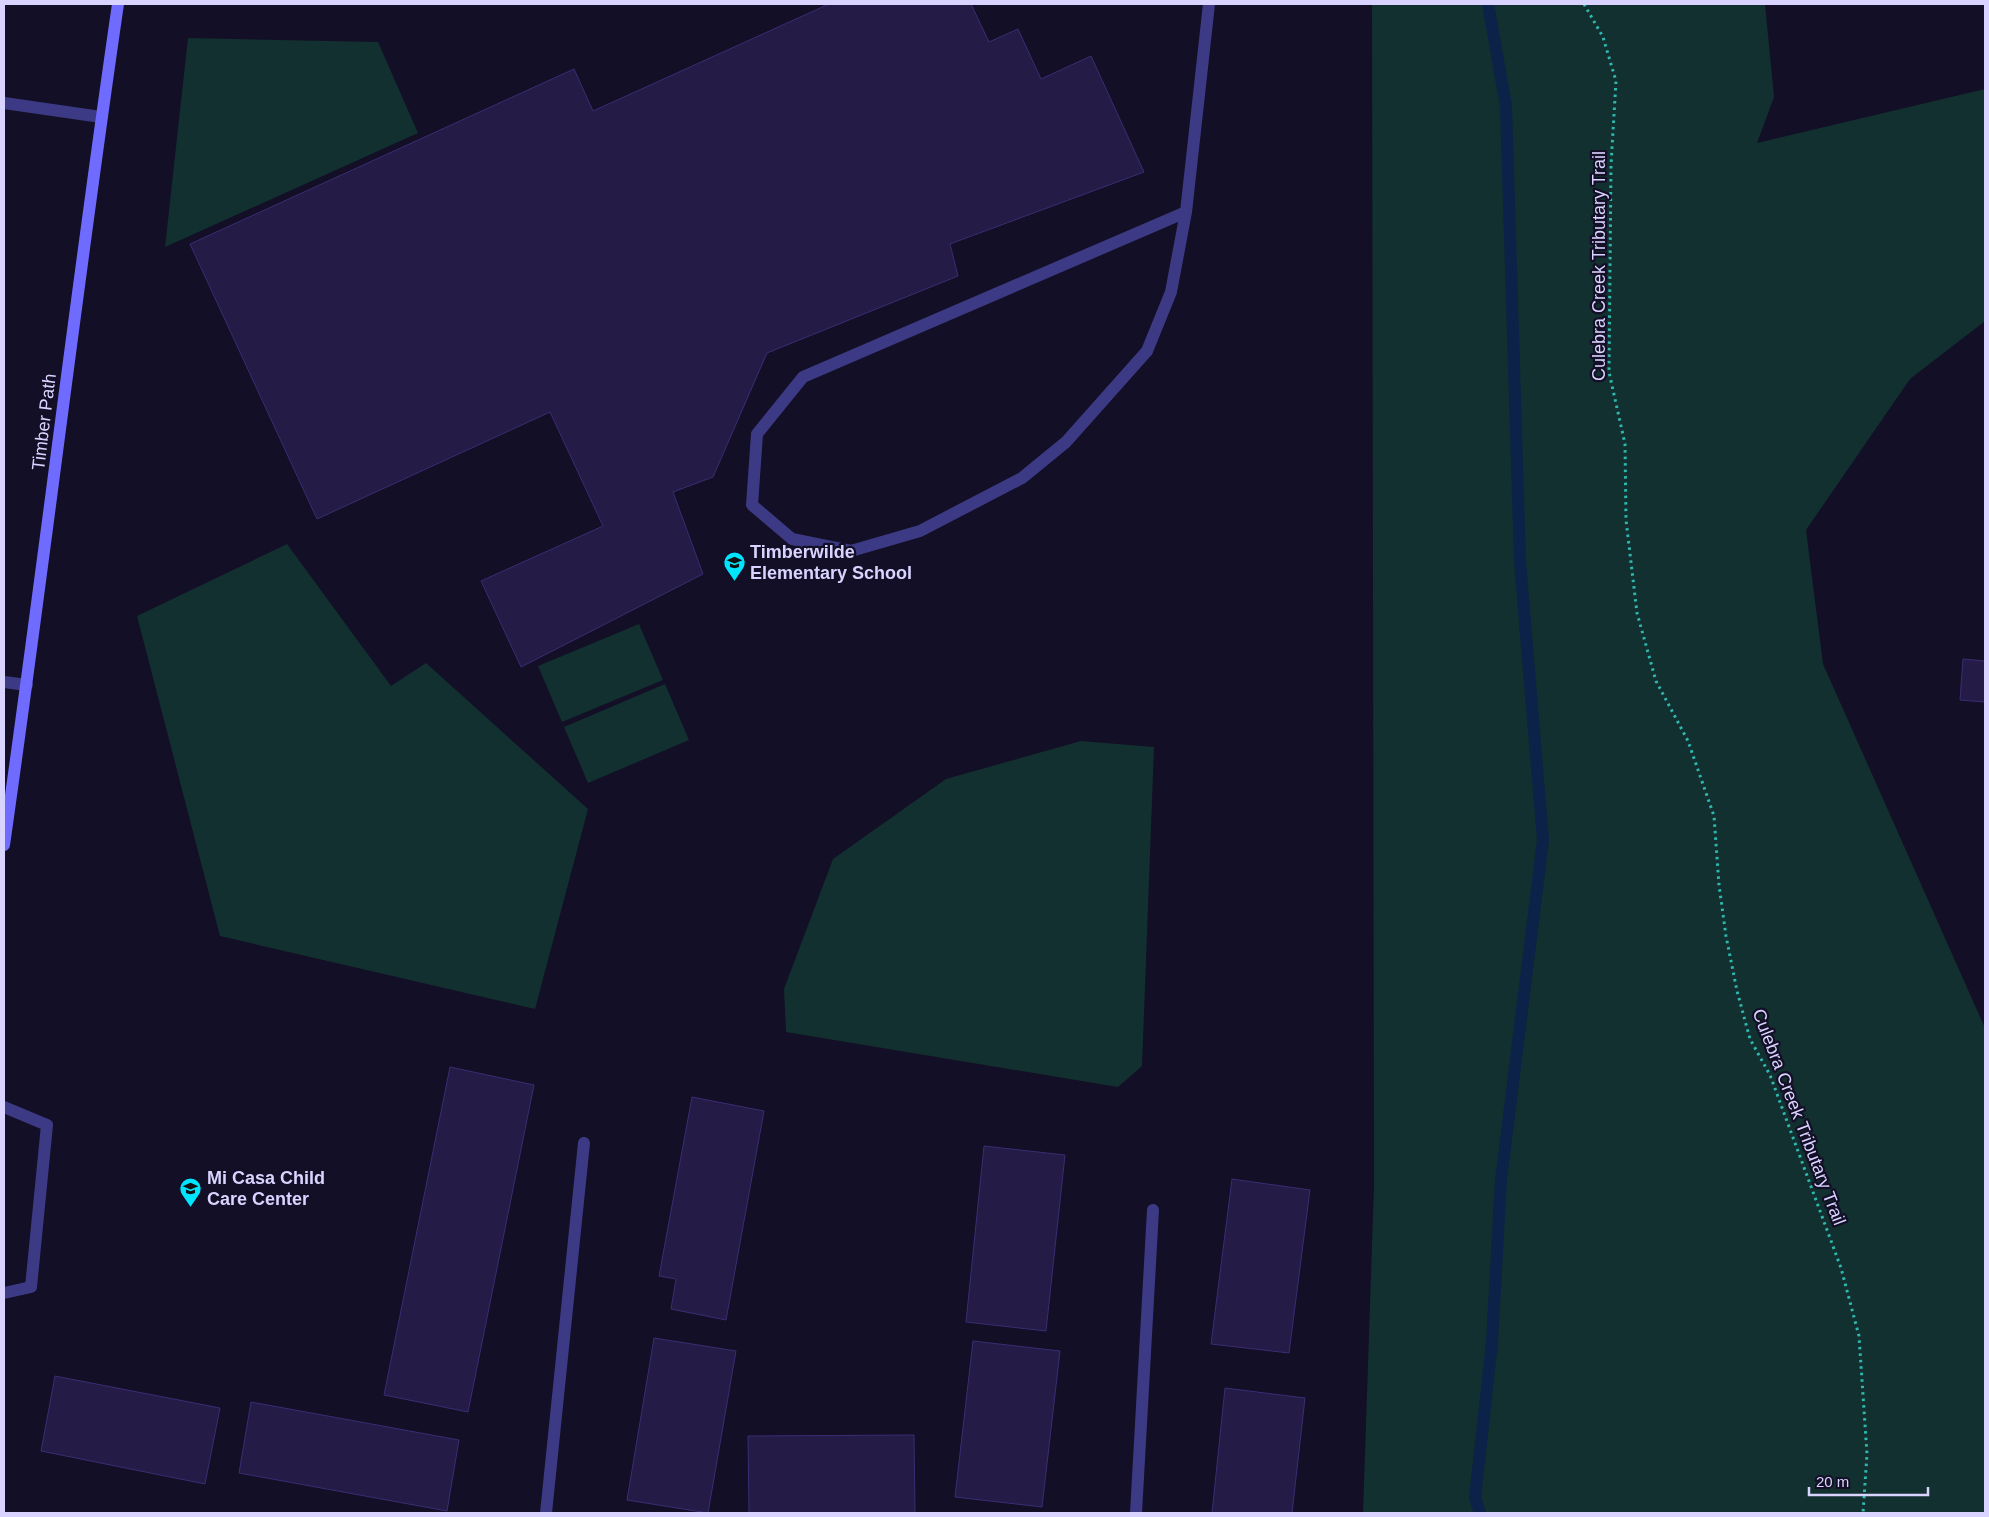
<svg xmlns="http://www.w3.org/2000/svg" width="1989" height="1517" font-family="Arial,sans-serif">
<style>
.green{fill:#12302f}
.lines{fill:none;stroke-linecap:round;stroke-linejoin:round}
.stream{stroke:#0c2248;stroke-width:12}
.building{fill:#241b47;stroke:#3b2d73}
.path{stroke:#2fb8b0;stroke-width:3;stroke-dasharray:2.5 4;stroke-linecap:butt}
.lane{stroke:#3d3a85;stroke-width:12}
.street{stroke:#3d3a85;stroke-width:12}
.secondary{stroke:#6f6bff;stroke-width:12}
.labels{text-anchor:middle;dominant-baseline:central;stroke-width:4.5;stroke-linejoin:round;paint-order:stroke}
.street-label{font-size:18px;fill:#d9d4ff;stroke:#130f26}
.poi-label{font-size:18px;font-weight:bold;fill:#d9d4ff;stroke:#130f26;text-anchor:start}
</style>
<rect width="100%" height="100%" fill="#130f26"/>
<!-- green -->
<g class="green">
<polygon points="1372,4 1765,4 1774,97 1757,143 1985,89 1985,321 1910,379 1806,530 1823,664 1985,1028 1985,1513 1363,1513 1374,1185"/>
<polygon points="188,38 378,42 418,133 165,247"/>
<polygon points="287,544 391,686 426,663 588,809 535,1009 220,936 137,616"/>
<polygon points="639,624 663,680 562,722 538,666"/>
<polygon points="665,684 689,740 588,783 564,727"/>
<polygon points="1081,741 1154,747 1142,1066 1118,1087 786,1032 784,989 833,859 946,779"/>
</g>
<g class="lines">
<!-- stream -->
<polyline class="stream" points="1480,1513 1475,1498 1492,1342 1501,1180 1543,840 1520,562 1506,106 1488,4"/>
</g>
<!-- building -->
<g class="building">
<polygon points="829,4 971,4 989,42 1018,29 1041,79 1091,56 1144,172 950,244 958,276 767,353 713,477 673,492 703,574 521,667 481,581 603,526 550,412 317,519 190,244 574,69 593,111"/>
<polygon points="1985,653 1985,702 1960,700 1963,659 1985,661"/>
<polygon points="450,1067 534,1085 468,1412 384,1395"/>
<polygon points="692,1097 764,1111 726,1320 671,1309 676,1279 659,1276"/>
<polygon points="984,1146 1065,1155 1046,1331 966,1322"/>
<polygon points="1232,1179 1310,1190 1289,1353 1211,1344"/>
<polygon points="654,1338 736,1351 708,1513 627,1500"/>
<polygon points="973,1341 1060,1351 1042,1507 955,1497"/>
<polygon points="55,1376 220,1408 205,1484 41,1451"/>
<polygon points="1225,1388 1305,1398 1292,1513 1212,1513"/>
<polygon points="251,1402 459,1440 447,1511 239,1473"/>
<polygon points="914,1435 915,1513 749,1513 748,1436"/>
</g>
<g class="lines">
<!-- path -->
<polyline class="path" points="1584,4 1603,37 1616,81 1611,165 1609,372 1625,444 1626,520 1637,613 1656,681 1688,741 1714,816 1719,885 1726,936 1737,991 1750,1039 1770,1075 1841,1268 1859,1336 1867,1454 1863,1513"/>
<!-- lane -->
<g class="lane">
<polyline points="1186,212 803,377 757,434 752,505 792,539 851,551 920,531 1022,478 1066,442 1147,351 1171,292 1186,212 1209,4"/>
<polyline points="4,1107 47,1125 31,1287 4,1293"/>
<polyline points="546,1513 584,1143"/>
<polyline points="1136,1513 1153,1210"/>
</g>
<!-- street -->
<g class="street">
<polyline points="4,103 101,117"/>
<polyline points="4,682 27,685"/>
</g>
<!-- secondary -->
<path class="secondary" d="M4,845C44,565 77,284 118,4"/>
</g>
<!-- icons -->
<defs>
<symbol id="school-pin" viewBox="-11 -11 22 30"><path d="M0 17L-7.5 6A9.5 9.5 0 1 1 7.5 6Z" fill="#00e5ff" stroke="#130f26"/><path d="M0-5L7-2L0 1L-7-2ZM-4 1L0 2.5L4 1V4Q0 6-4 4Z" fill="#111"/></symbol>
</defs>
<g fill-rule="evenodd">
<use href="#school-pin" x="722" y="550" width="25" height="34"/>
<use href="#school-pin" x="178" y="1176" width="25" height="34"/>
</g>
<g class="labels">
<!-- street labels -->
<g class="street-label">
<text transform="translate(1599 266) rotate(-90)">Culebra Creek Tributary Trail</text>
<text transform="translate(44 422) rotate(-83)">Timber Path</text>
<text transform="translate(1799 1117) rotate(69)">Culebra Creek Tributary Trail</text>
</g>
<!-- poi labels -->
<g class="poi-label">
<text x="750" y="552">Timberwilde<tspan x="750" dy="21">Elementary School</tspan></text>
<text x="207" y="1178">Mi Casa Child<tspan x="207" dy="21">Care Center</tspan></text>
</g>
</g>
<!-- border -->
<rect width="1989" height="1517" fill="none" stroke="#d9d4ff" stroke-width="10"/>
<!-- scale -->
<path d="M1809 1487v8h119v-8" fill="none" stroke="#d9d4ff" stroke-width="2.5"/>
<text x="1816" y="1487" font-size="15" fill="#d9d4ff" stroke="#130f26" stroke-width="4" paint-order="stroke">20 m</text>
</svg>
